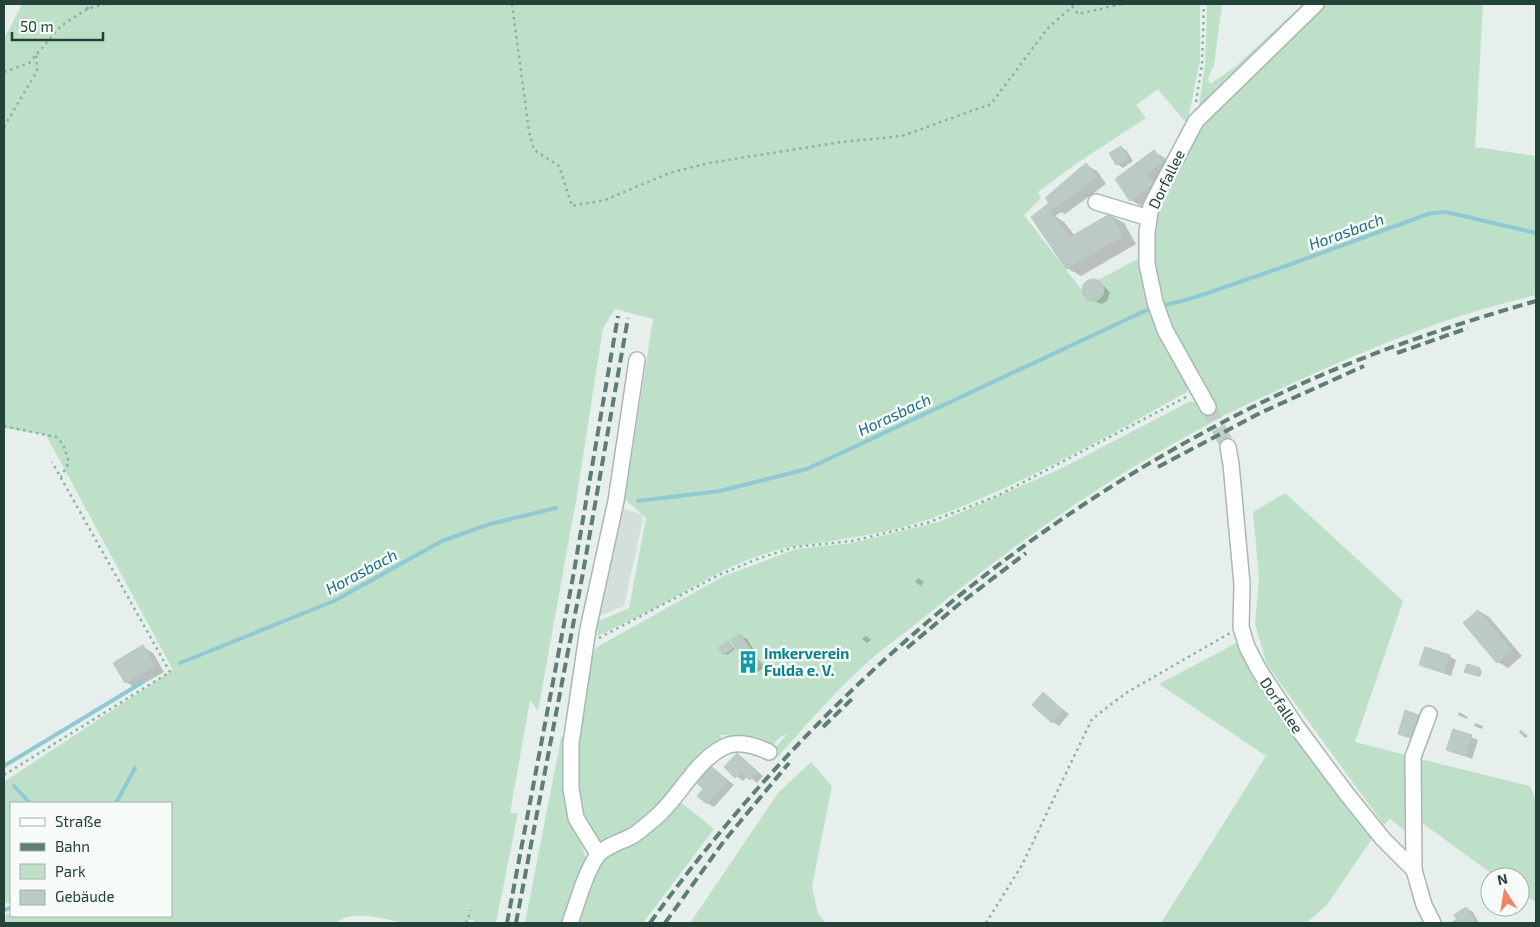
<svg xmlns="http://www.w3.org/2000/svg" width="1540" height="927" font-family="'Exo 2',sans-serif">
<style>
.built{fill:#d4dfda}
.green{fill:#bfe0c8}
.shadow{fill:#0003}
.lines{fill:none;stroke-linecap:round;stroke-linejoin:round}
.stream{stroke:#8ec9d4;stroke-width:4}
.building{fill:#bbcac4;stroke:#b8c9c2}
.minor-tunnel{stroke:#bfccc8;stroke-width:15;stroke-dasharray:15 8;stroke-linecap:butt}
.minor-casing{stroke:#a8b8b2;stroke-width:18}
.path{stroke:#86b3a5;stroke-width:2.5;stroke-dasharray:2.5 4;stroke-linecap:butt}
.minor{stroke:#fff;stroke-width:15}
.rail{stroke:#5f7d75;stroke-width:4;stroke-dasharray:10 5;stroke-linecap:butt}
.labels{text-anchor:middle;dominant-baseline:central;stroke-width:5;stroke-linejoin:round;paint-order:stroke}
.street-label{font-size:15px;fill:#24423a;stroke:#f7fbf9}
.culture-label{font-size:15px;font-weight:bold;fill:#0d838f;stroke:#f7fbf9;text-anchor:start}
.water-label{font-size:16px;font-style:italic;fill:#1c6f80;stroke:#f7fbf9}
</style>
<rect width="100%" height="100%" fill="#e6efeb"/>
<!-- built -->
<polygon class="built" points="612,506 641,514 643,519 624,606 585,622"/>
<!-- green -->
<g class="green">
<path d="M22,4H1200V61L1187,124L1158,89L1136,105L1146,118L1077,163L1038,192L1041,198L1024,215L1081,289L1143,256L1188,386L1187,392C1103,439 1020,486 930,519C901,529 868,535 838,540C812,544 788,546 764,554C727,566 696,586 662,604C641,616 619,625 598,636L597,622L629,608L646,518L625,499L653,319L615,309L603,328L577,495L538,711L530,700L510,813H518L496,923H473L474,919C458,925 422,926 404,923C386,920 352,908 336,923H4V916L7,914L171,916V803H11V903H4V782L173,670L46,435L4,428V39Z"/>
<polygon points="1207,4 1222,4 1214,65 1208,78 1210,84 1235,67 1303,4 1311,4 1198,113 1205,64"/>
<path d="M1322,4H1483L1475,147L1536,156V295C1514,301 1492,306 1470,313C1384,340 1302,378 1221,417L1175,339L1155,286L1152,221L1167,183L1198,129Z"/>
<path d="M1191,401L1197,404L1209,424C1107,478 1015,543 927,615C905,633 880,650 859,670C829,698 802,730 774,761L768,756L787,734L780,737L769,750L731,741L729,735H721V742L709,745L680,777L684,782L646,821L602,843L594,837L584,821L574,771L591,653L597,647L724,576L796,549L852,543L939,522L1060,469Z"/>
<polygon points="1285,493 1403,601 1355,742 1410,756 1410,835 1390,819 1384,825 1267,665 1255,624 1259,579 1253,512"/>
<polygon points="1238,642 1251,672 1373,837 1327,905 1306,923 1161,923 1266,756 1159,684"/>
<polygon points="565,735 563,782 587,862 565,923 525,923 561,738"/>
<polygon points="1420,759 1530,786 1536,800 1536,902 1520,892 1520,877 1496,877 1421,822"/>
<polygon points="811,762 832,786 812,887 818,914 826,923 690,923 778,793"/>
<polygon points="677,799 714,829 643,923 573,923 585,889 604,857"/>
</g>
<!-- shadow -->
<g class="shadow">
<polygon points="1121,147 1127,151 1133,161 1123,168 1117,164"/>
<polygon points="1154,152 1165,158 1172,169 1156,181 1163,190 1141,206 1131,200"/>
<polygon points="1086,165 1097,171 1106,184 1065,214 1061,212 1055,216 1064,222 1075,236 1110,215 1124,223 1136,244 1081,276 1067,268 1036,222 1049,205 1054,208"/>
<polygon points="1091,281 1104,286 1110,293 1107,301 1102,304 1089,299 1083,291 1085,285"/>
<polygon points="918,578 924,582 921,586 915,582"/>
<polygon points="1479,611 1489,617 1522,656 1508,668 1498,662"/>
<polygon points="740,635 747,639 756,653 753,654 765,667 753,675 746,671 746,656 742,654"/>
<polygon points="866,636 871,640 867,643 862,639"/>
<polygon points="728,642 735,649 727,655 724,654"/>
<polygon points="143,647 153,653 164,672 136,688 126,682"/>
<polygon points="1449,656 1456,660 1451,676 1421,665"/>
<polygon points="1479,669 1482,671 1480,677 1468,673"/>
<polygon points="1043,694 1069,714 1059,726 1053,722"/>
<polygon points="1459,712 1468,717 1467,719 1458,715"/>
<polygon points="1475,723 1483,726 1482,729 1474,726"/>
<polygon points="1453,730 1478,740 1472,759 1447,749"/>
<polygon points="1521,730 1528,736 1525,738 1519,732"/>
<polygon points="737,754 763,776 757,783 748,776 743,781 726,767"/>
<polygon points="711,767 734,785 714,807 707,803 705,789"/>
<polygon points="1466,908 1473,912 1479,923 1452,923 1459,919"/>
</g>
<g class="lines">
<!-- stream -->
<g class="stream">
<polyline points="1166,305 1196,297 1283,267 1431,213 1446,212 1536,233"/>
<polyline points="638,501 720,491 807,469 1147,310"/>
<polyline points="180,663 334,601 442,541 490,524 556,508"/>
<polyline points="4,766 143,682"/>
<polyline points="14,786 30,803"/>
<polyline points="116,803 135,768"/>
<polyline points="4,910 11,908"/>
</g>
</g>
<!-- building -->
<g class="building">
<polygon points="1121,146 1128,158 1116,165 1109,153"/>
<polygon points="1154,150 1163,162 1146,174 1153,184 1130,201 1115,179"/>
<polygon points="1086,163 1097,177 1054,209 1045,198"/>
<polygon points="1049,203 1054,209 1035,223 1031,217"/>
<polygon points="1050,212 1070,237 1110,214 1123,236 1066,269 1035,223"/>
<circle cx="1093" cy="290" r="11"/>
<polygon points="1478,610 1512,650 1497,663 1463,623"/>
<polygon points="740,634 750,648 741,655 731,640"/>
<polygon points="728,641 733,648 723,655 718,648"/>
<polygon points="143,645 155,666 125,683 113,663"/>
<polygon points="1425,647 1450,655 1444,673 1419,665"/>
<polygon points="751,652 759,663 746,672 738,660"/>
<polygon points="1467,664 1480,668 1477,676 1464,672"/>
<polygon points="1043,692 1063,710 1052,723 1032,705"/>
<polygon points="1405,710 1421,716 1414,739 1398,734"/>
<polygon points="1453,729 1472,735 1465,756 1446,750"/>
<polygon points="737,753 758,772 750,780 741,772 735,778 724,767"/>
<polygon points="711,766 728,781 707,804 697,796 703,789 696,782"/>
<polygon points="1466,907 1476,923 1451,923 1457,919 1454,915"/>
</g>
<g class="lines">
<!-- minor-tunnel -->
<polyline class="minor-tunnel" points="1208,407 1228,447"/>
<defs>
<g id="minor">
<polyline points="1096,202 1149,218"/>
<polyline points="1208,407 1165,330 1155,302 1147,264 1147,232 1151,206 1196,121 1316,4"/>
<polyline points="1228,447 1231,464 1242,584 1241,627 1247,647 1259,670 1296,726 1346,793 1383,839 1414,870 1424,905 1433,923"/>
<polyline points="598,854 576,818 571,789 571,743 588,629 616,501 637,360"/>
<polyline points="1414,870 1413,757 1429,714"/>
<path d="M570,923C578,901 584,876 597,856C604,846 624,841 634,835C641,830 648,824 655,818C679,798 695,761 724,747C738,740 756,746 769,752"/>
</g>
</defs>
<!-- minor casing -->
<use href="#minor" class="minor-casing"/>
<!-- path -->
<g class="path">
<polyline points="512,4 529,132 534,150 559,166 572,206 605,200 669,173 709,163 841,142 902,136 991,104 1047,29 1075,4"/>
<polyline points="1072,6 1078,14 1122,4"/>
<polyline points="87,9 90,4"/>
<polyline points="4,72 29,63 61,26 87,9 105,4"/>
<polyline points="1196,102 1202,64 1204,4"/>
<polyline points="4,127 37,71 36,53"/>
<polyline points="4,426 56,437 63,444 69,462 61,477"/>
<polyline points="599,638 721,574 760,558 795,547 852,541 927,523 997,496 1188,396"/>
<polyline points="4,775 170,672 52,462"/>
<polyline points="466,923 471,910"/>
<polyline points="986,923 1022,865 1092,719 1126,693 1230,633"/>
</g>
<!-- minor -->
<use href="#minor" class="minor"/>
<!-- rail -->
<g class="rail">
<polyline points="1397,353 1468,328"/>
<polyline points="1158,467 1260,413 1364,366"/>
<polyline points="907,648 958,605 1026,553"/>
<polyline points="823,727 854,697"/>
<polyline points="507,923 573,577 618,316"/>
<polyline points="516,923 582,578 628,318"/>
<path d="M650,923C811,700 1022,518 1271,398C1356,357 1445,327 1536,301"/>
<polyline points="665,923 724,841 789,763"/>
</g>
</g>
<!-- icons -->
<defs>
<symbol id="building-bare" viewBox="-9 -9 18 18"><path d="M-4-6H4V6H1V3H-1V6H-4ZM-2.5-4.3h1.7v1.8h-1.7ZM.8-4.3h1.7v1.8H.8ZM-2.5-1h1.7V.8h-1.7ZM.8-1h1.7V.8H.8Z" fill="#0f9aa8" stroke="#f7fbf9" stroke-width="2.5" paint-order="stroke"/></symbol>
</defs>
<g fill-rule="evenodd">
<use href="#building-bare" x="732" y="646" width="32" height="32"/>
</g>
<g class="labels">
<!-- street labels -->
<g class="street-label">
<text transform="translate(1166 179) rotate(-64)">Dorfallee</text>
<text transform="translate(1282 705) rotate(56)">Dorfallee</text>
</g>
<!-- culture labels -->
<g class="culture-label">
<text x="764" y="653">Imkerverein<tspan x="764" dy="17">Fulda e. V.</tspan></text>
</g>
<!-- water labels -->
<g class="water-label">
<text transform="translate(1346 231) rotate(-20)">Horasbach</text>
<text transform="translate(894 414) rotate(-25)">Horasbach</text>
<text transform="translate(361 571) rotate(-28)">Horasbach</text>
</g>
</g>
<!-- border -->
<rect width="1540" height="927" fill="none" stroke="#24423a" stroke-width="10"/>
<!-- legend -->
<rect x="10" y="802" width="162" height="115" fill="#f7fbf9" stroke="#a3b1ad"/>
<rect x="20" y="818" width="25" height="8" fill="#ffffff" stroke="#a3b1ad"/>
<text x="55" y="827" font-size="15" fill="#24423a">Straße</text>
<rect x="20" y="843" width="25" height="8" fill="#5f7d75" stroke="#a3b1ad"/>
<text x="55" y="852" font-size="15" fill="#24423a">Bahn</text>
<rect x="20" y="864" width="25" height="15" fill="#bfe0c8" stroke="#a3b1ad"/>
<text x="55" y="877" font-size="15" fill="#24423a">Park</text>
<rect x="20" y="890" width="25" height="15" fill="#bbcac4" stroke="#a3b1ad"/>
<text x="55" y="902" font-size="15" fill="#24423a">Gebäude</text>
<!-- north arrow -->
<g transform="translate(1505 892) rotate(348)"><circle r="24" fill="#f7fbf9" stroke="#a3b1ad"/>
<path d="M0-4L9 19L0 12L-9 19Z" fill="#f4845f"/>
<text y="-8" font-size="14" font-weight="bold" text-anchor="middle" fill="#24423a">N</text>
</g>
<!-- scale -->
<path d="M12 32v8h91v-8" fill="none" stroke="#24423a" stroke-width="2.5"/>
<text x="20" y="32" font-size="15" fill="#24423a" stroke="#f7fbf9" stroke-width="4" paint-order="stroke">50 m</text>
</svg>
